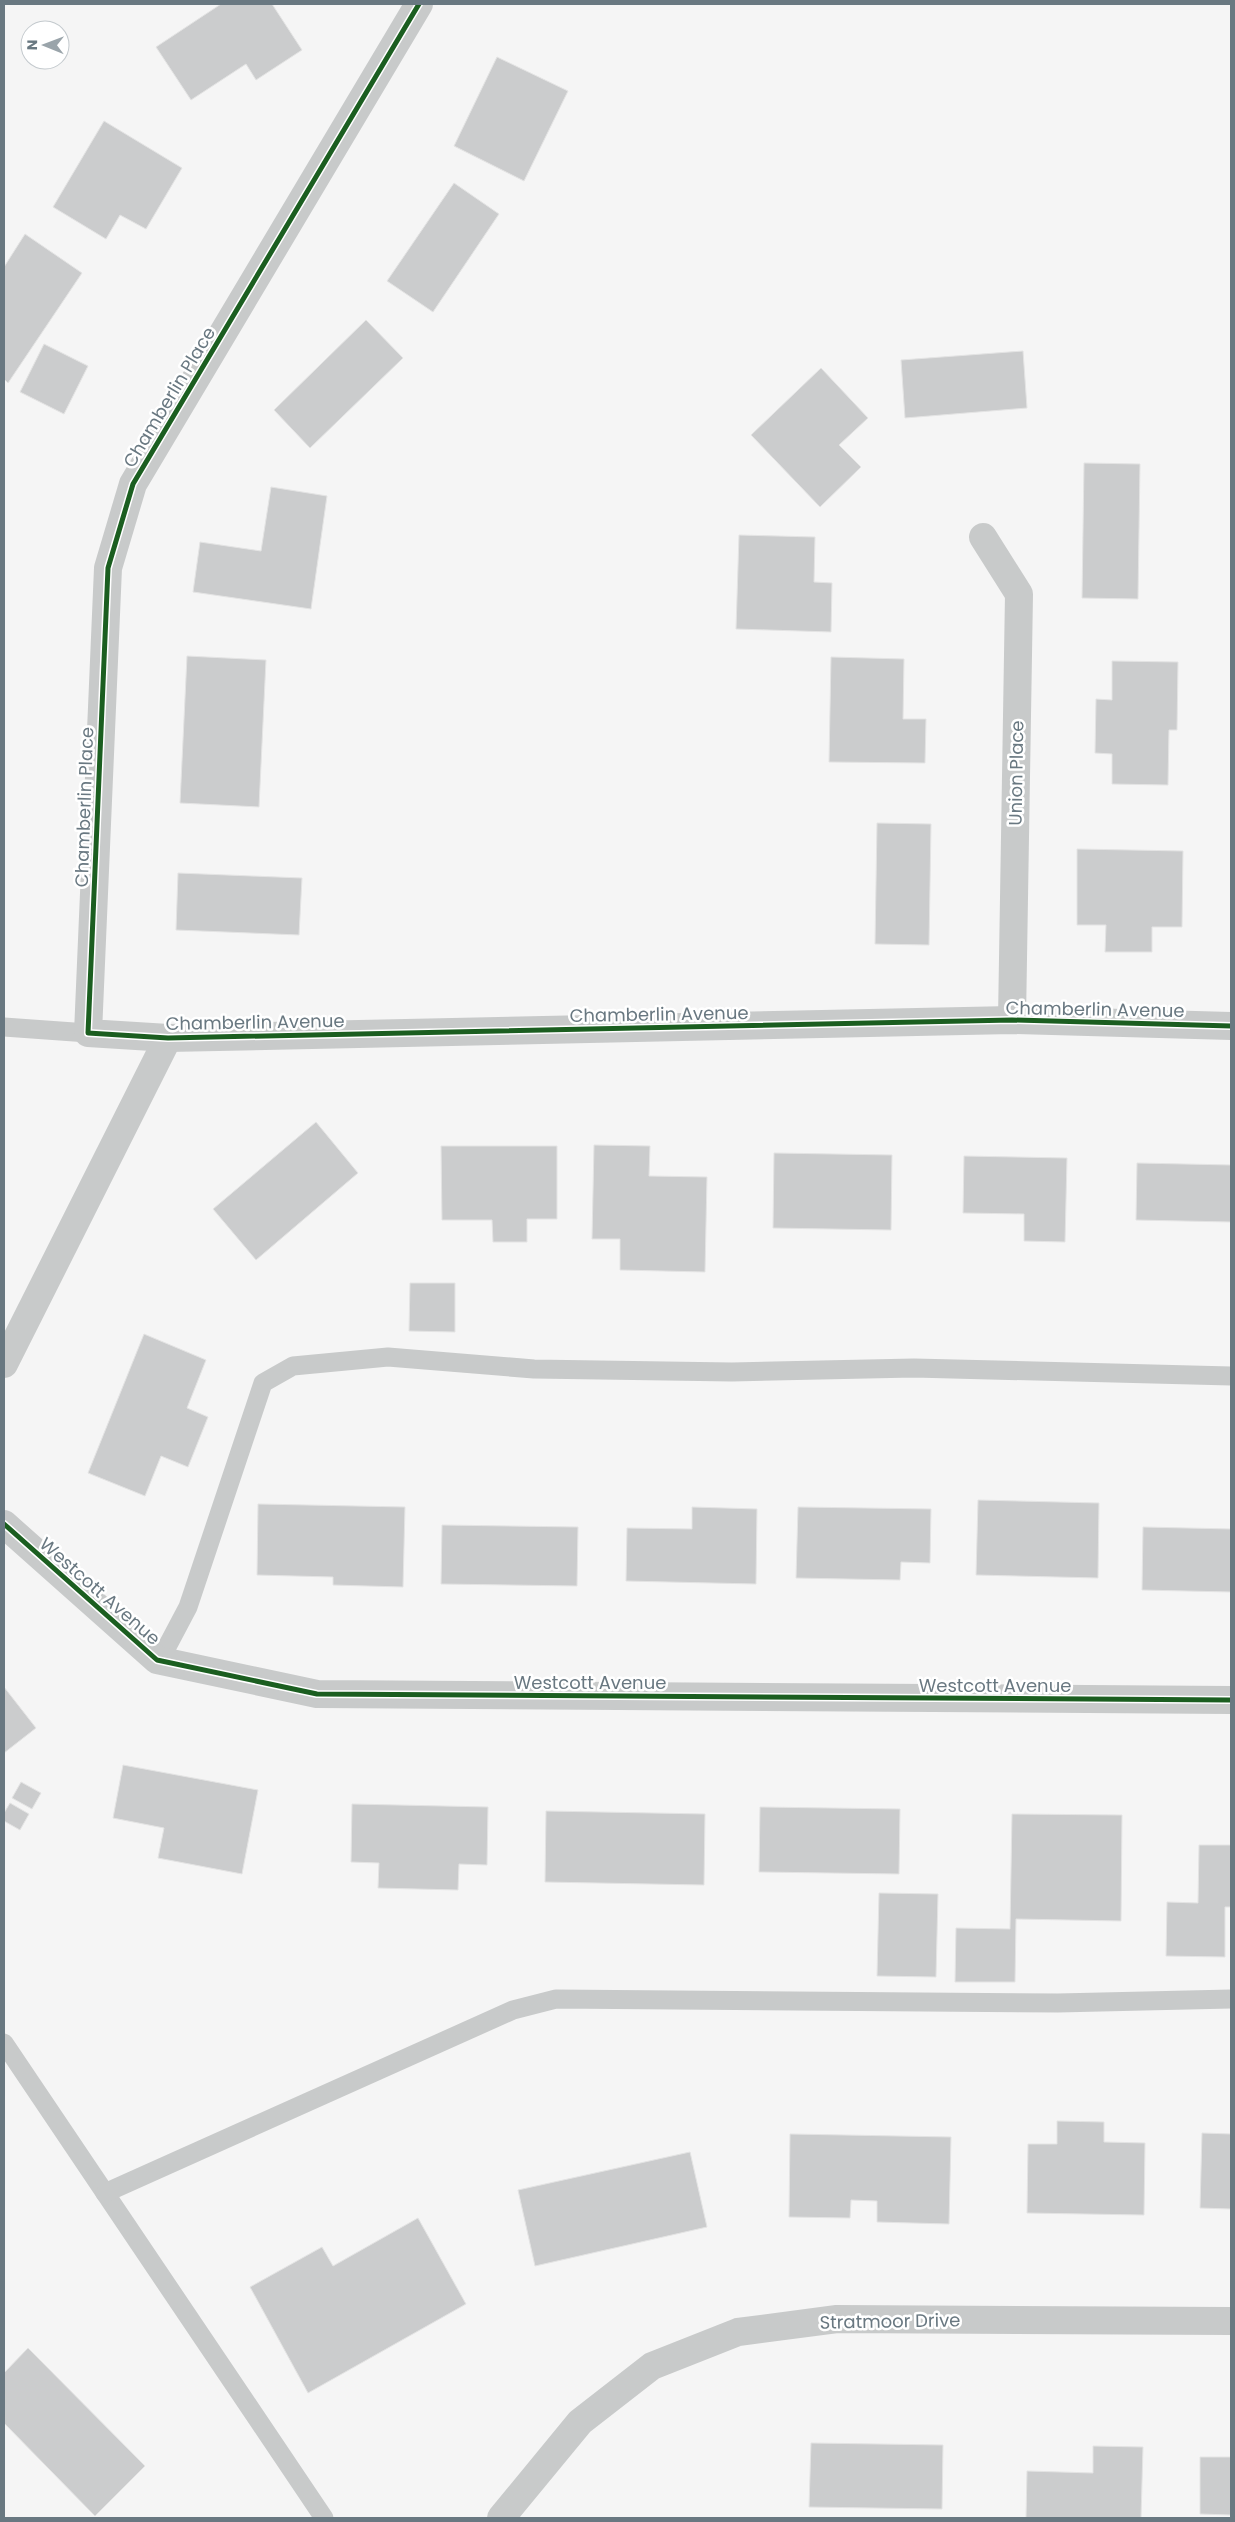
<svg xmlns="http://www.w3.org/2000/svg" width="1235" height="2522" font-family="Poppins,sans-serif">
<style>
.building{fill:#cbcccd;stroke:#e4e4e4}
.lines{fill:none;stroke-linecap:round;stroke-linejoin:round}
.lane{stroke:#c8caca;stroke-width:19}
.street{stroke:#c8caca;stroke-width:28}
.cycleway-casing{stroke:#fff;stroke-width:8}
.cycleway{stroke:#1b5e20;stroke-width:5}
.labels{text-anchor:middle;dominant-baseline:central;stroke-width:5;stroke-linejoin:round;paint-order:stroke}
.street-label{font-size:18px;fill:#697881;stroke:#fff}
</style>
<rect width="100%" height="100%" fill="#f5f5f5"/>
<!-- building -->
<g class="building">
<polygon points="221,4 272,4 302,50 256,80 246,64 191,100 156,47"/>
<polygon points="497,57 568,91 524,181 454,146"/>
<polygon points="104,121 182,168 146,229 120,215 106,239 53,207"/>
<polygon points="454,183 499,214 433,312 387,281"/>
<polygon points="25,234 82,273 8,383 4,379 4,267"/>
<polygon points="366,320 403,358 310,448 274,410"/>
<polygon points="44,344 88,366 64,414 20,392"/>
<polygon points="1023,351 1027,408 905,418 901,360"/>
<polygon points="821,368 868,418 839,445 861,467 820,507 751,435"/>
<polygon points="1084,463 1140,464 1138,599 1082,598"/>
<polygon points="271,487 327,496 311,609 193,592 200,542 261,551"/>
<polygon points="739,535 815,537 814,582 832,583 831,632 736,629"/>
<polygon points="187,656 266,660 259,807 180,803"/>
<polygon points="831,657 904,659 903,719 926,719 925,763 829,762"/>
<polygon points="1112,661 1178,662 1177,730 1169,730 1168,785 1112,784 1112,754 1095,753 1096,699 1112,700"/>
<polygon points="877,823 931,824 929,945 875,944"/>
<polygon points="1077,849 1183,851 1182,927 1152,927 1152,952 1105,952 1106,925 1077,925"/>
<polygon points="178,873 302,878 299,935 176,930"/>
<polygon points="316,1122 358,1173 256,1260 213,1209"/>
<polygon points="594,1145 650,1146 649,1176 707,1177 705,1272 620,1270 620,1239 592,1239"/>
<polygon points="441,1146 557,1146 557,1219 527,1219 527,1242 493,1242 492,1220 442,1220"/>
<polygon points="774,1153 892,1155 891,1230 773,1228"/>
<polygon points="964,1156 1067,1158 1065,1242 1024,1241 1024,1214 963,1213"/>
<polygon points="1137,1163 1231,1165 1231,1222 1136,1220"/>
<polygon points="410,1283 455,1283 455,1332 409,1331"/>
<polygon points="144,1334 206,1360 187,1408 208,1417 188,1467 161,1456 145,1496 88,1473"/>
<polygon points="978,1500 1099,1503 1098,1578 976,1575"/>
<polygon points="258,1504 405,1507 403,1587 333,1585 333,1577 257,1575"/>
<polygon points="692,1507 757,1509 756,1584 626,1581 627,1528 692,1529"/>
<polygon points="798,1507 931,1509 930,1563 901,1562 900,1580 796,1578"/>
<polygon points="442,1525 578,1527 577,1586 441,1584"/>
<polygon points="1143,1527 1231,1529 1231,1592 1142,1590"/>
<polygon points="4,1687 36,1728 4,1753"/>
<polygon points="123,1765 258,1790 242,1874 158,1858 164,1828 113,1818"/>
<polygon points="21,1782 41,1793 32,1809 12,1798"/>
<polygon points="10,1803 29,1814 20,1830 4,1821 4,1813"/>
<polygon points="352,1804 488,1807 487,1865 459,1864 458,1890 378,1888 379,1863 351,1862"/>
<polygon points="760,1807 900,1809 899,1874 759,1872"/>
<polygon points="546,1811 705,1814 704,1885 545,1882"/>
<polygon points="1012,1814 1122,1815 1121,1921 1016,1919 1015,1982 955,1982 956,1928 1010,1929"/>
<polygon points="1199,1845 1231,1845 1231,1907 1225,1907 1225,1957 1166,1956 1167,1902 1198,1903"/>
<polygon points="879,1893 938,1894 936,1977 877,1976"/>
<polygon points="1057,2121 1104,2122 1104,2142 1145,2143 1144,2215 1027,2213 1028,2144 1057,2144"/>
<polygon points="1202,2133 1231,2134 1231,2209 1200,2208"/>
<polygon points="790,2134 951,2137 949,2224 877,2222 877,2201 851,2200 850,2218 789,2217"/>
<polygon points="690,2152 707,2227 535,2266 518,2190"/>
<polygon points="418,2218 466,2304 308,2393 250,2287 322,2247 333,2266"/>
<polygon points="28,2348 145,2466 95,2516 4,2423 4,2373"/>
<polygon points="811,2443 943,2445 942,2509 809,2507"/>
<polygon points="1093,2446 1143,2447 1141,2518 1026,2518 1027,2471 1093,2473"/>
<polygon points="1200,2457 1231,2457 1231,2515 1200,2514"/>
</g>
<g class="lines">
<!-- lane -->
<g class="lane">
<polyline points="4,1027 88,1033"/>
<polyline points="160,1660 188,1607 263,1383 293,1366 388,1357 534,1369 732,1372 914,1368 1231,1376"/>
<polyline points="4,2043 324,2518"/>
<polyline points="105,2193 513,2010 556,1999 1058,2003 1231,1999"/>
</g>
<!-- street -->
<g class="street">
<polyline points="419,4 133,484 108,568 88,1033 168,1038 1012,1020 1231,1026"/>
<polyline points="983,537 1019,594 1012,1020"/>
<polyline points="4,1364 168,1038"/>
<polyline points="4,1524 157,1660 317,1694 1231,1700"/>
<polyline points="501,2518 580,2422 652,2366 738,2332 837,2319 1231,2321"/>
</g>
<defs>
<g id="cycleway">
<polyline points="419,4 133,484 108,568 88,1033 168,1038 1012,1020 1231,1026"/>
<polyline points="4,1524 157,1660 317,1694 1231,1700"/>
</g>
</defs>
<!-- cycleway casing -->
<use href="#cycleway" class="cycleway-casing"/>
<!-- cycleway -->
<use href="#cycleway" class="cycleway"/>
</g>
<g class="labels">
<!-- street labels -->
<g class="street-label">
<text transform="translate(169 397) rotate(-59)">Chamberlin Place</text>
<text transform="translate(1016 773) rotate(-89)">Union Place</text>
<text transform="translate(84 807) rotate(-88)">Chamberlin Place</text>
<text transform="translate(1095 1009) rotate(1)">Chamberlin Avenue</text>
<text transform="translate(659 1014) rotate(-1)">Chamberlin Avenue</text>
<text transform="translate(255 1022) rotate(-1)">Chamberlin Avenue</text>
<text transform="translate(100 1591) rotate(41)">Westcott Avenue</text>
<text x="590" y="1682">Westcott Avenue</text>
<text x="995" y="1685">Westcott Avenue</text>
<text transform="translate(890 2321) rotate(-1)">Stratmoor Drive</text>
</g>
</g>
<!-- border -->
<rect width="1235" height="2522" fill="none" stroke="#697881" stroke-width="10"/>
<!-- north arrow -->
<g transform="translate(45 45) rotate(271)"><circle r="24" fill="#ffffff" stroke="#c3c9cd"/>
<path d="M0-4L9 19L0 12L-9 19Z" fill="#9aa4aa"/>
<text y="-8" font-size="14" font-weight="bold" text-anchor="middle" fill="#697881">N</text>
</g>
</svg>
